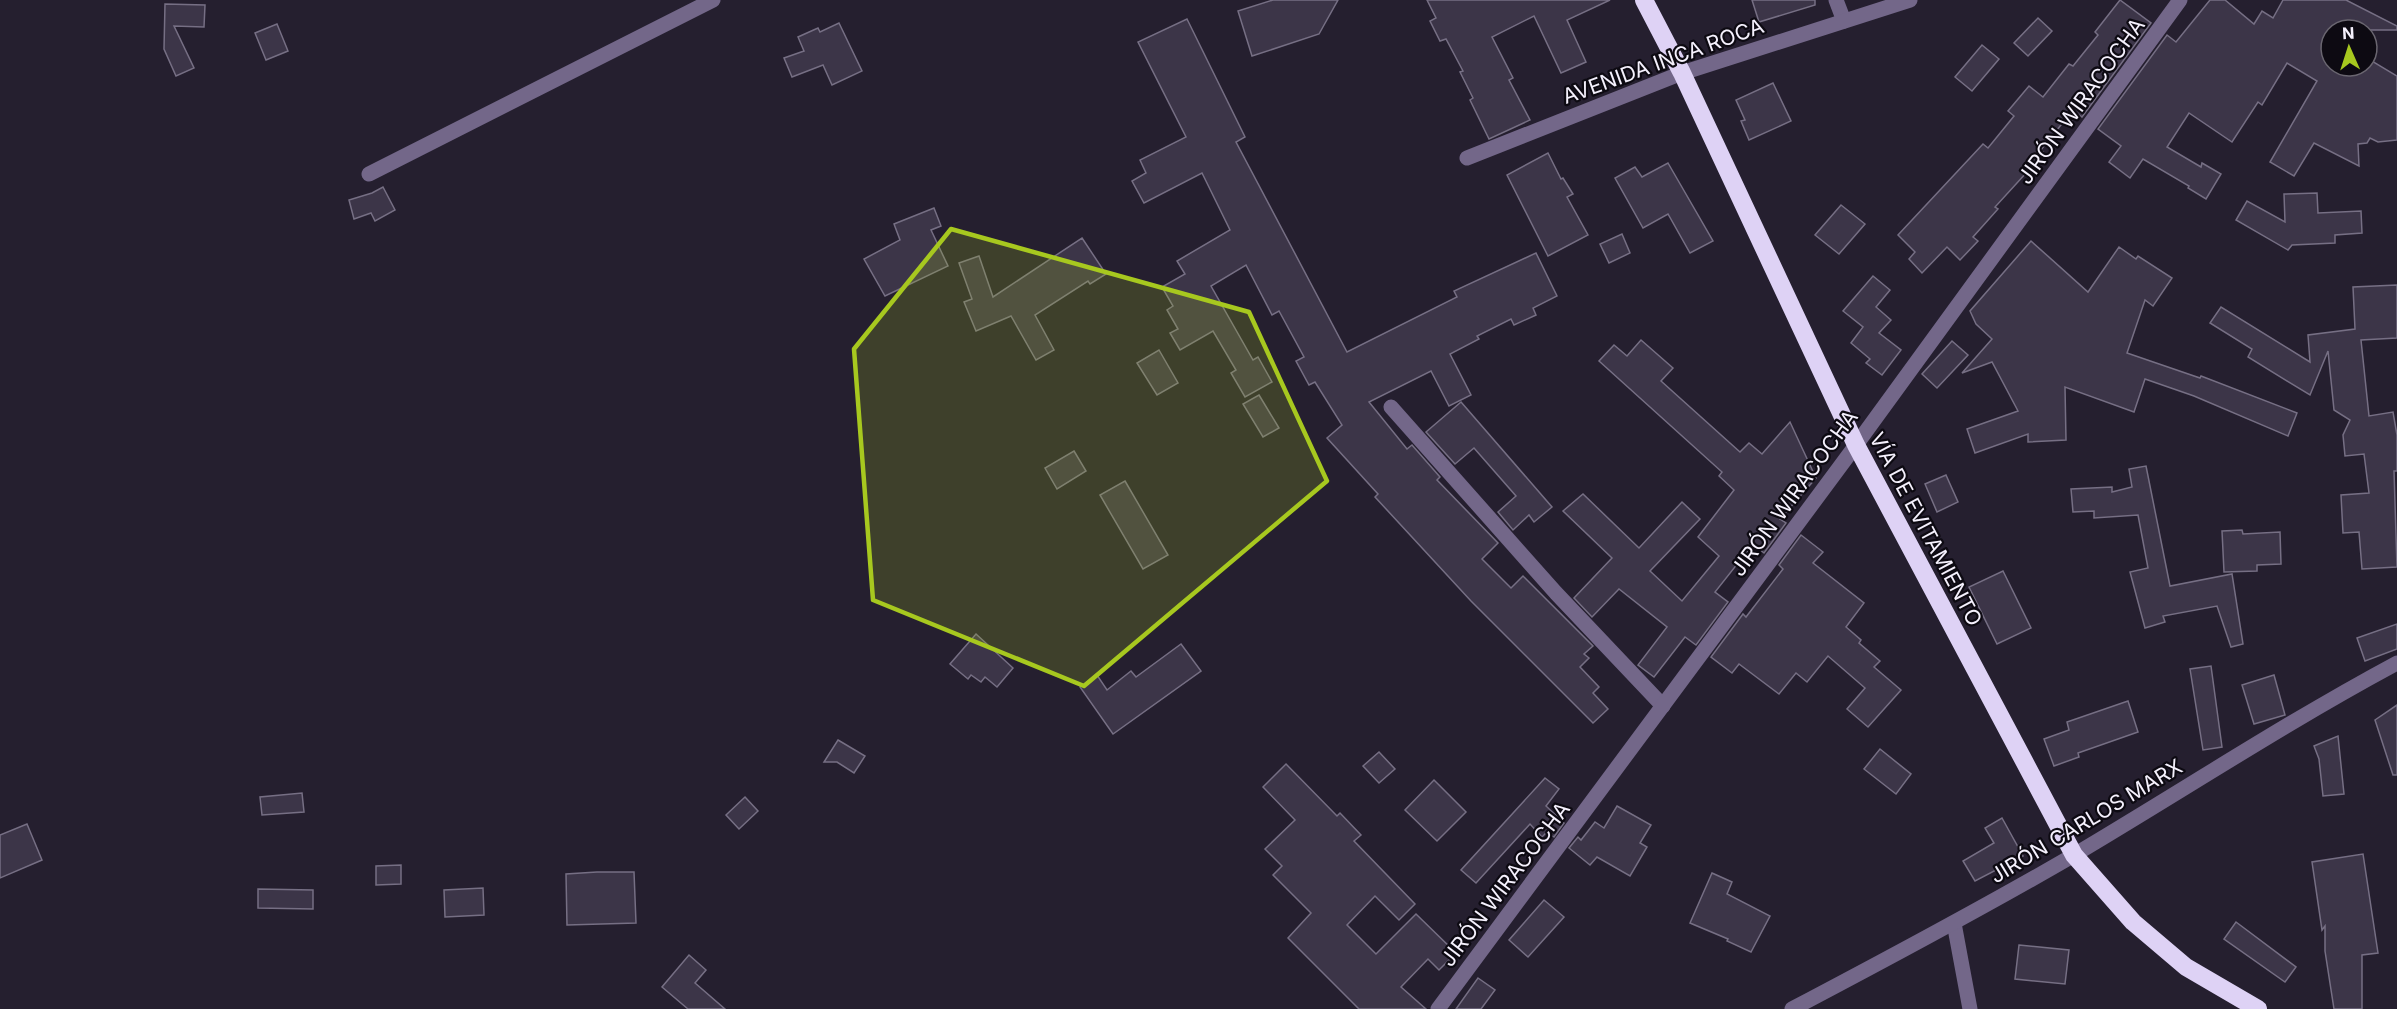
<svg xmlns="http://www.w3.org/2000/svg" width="2397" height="1009" font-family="Inter,sans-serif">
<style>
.building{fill:#3c3548;stroke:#766f84;stroke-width:1.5}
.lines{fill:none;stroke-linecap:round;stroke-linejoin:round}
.minor{stroke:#736789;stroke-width:15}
.highway{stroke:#ded2f5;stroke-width:18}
.marked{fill:#a7c81f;fill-opacity:0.2;stroke:#a7c81f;stroke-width:4.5;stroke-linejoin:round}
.labels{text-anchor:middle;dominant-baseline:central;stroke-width:4.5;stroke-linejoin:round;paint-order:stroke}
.street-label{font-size:21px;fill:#f5f1fd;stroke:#0d0a12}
</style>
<rect width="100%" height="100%" fill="#251f2f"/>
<!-- building -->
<g class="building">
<polygon points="1273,0 1338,0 1319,34 1252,56 1238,11"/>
<polygon points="1427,0 1610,0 1567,20 1586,62 1561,73 1534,16 1492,37 1513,78 1509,80 1530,120 1489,139 1470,100 1473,98 1460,72 1463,71 1446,39 1440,41 1430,21 1436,18"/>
<polygon points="1752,0 1815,0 1815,5 1759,22"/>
<polygon points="2120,0 2151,23 2082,117 2077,114 2070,123 2065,120 2040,151 2043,152 2027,172 1995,207 1998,209 1973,237 1978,241 1960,260 1947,247 1922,273 1909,259 1915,252 1898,235 1983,144 1988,148 2014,116 2008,111 2029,86 2043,97 2069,64 2073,66 2098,35 2095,32"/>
<polygon points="2210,0 2225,0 2254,24 2262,11 2273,18 2283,0 2346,0 2397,26 2397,30 2331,30 2331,66 2367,66 2367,58 2397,76 2397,140 2378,142 2370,138 2367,143 2358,144 2359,166 2314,143 2294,176 2270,162 2317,81 2287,63 2262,105 2258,102 2232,142 2189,113 2167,147 2201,167 2202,163 2221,174 2206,199 2188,188 2189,186 2143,159 2130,178 2109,162 2121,146 2098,129 2167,35 2176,42"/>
<polygon points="165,4 205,5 204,27 174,26 194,68 176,76 164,49"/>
<polygon points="2038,18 2052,31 2028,56 2014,43"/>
<polygon points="1187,19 1245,137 1236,142 1347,352 1457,297 1454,291 1536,253 1557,296 1533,308 1536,315 1514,325 1511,319 1477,336 1479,339 1450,354 1471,395 1449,406 1431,371 1369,402 1407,449 1412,445 1440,477 1437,480 1498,543 1482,559 1511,588 1523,576 1593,646 1584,654 1589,658 1580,667 1599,687 1593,693 1608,709 1593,723 1471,601 1375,497 1378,494 1327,438 1342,425 1315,382 1309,385 1296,361 1304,357 1279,311 1272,315 1246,265 1211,286 1253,360 1258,357 1272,382 1245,397 1231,373 1236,370 1213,331 1180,350 1170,333 1178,329 1167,310 1173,306 1162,287 1185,274 1177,261 1230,230 1202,173 1144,203 1132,181 1146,173 1140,160 1186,137 1138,42"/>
<polygon points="839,23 862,71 832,85 823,65 792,77 784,58 804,51 798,37 818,28 820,32"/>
<polygon points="277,24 288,51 266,60 255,33"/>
<polygon points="1982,45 1999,59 1972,91 1955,77"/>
<polygon points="1773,83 1791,121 1749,140 1741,121 1745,120 1736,100"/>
<polygon points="1548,153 1561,179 1563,178 1573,194 1567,197 1588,235 1548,256 1507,175"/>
<polygon points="1668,163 1713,241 1690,253 1668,214 1643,228 1615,178 1635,167 1642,177"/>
<polygon points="383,187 395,210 375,221 371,213 354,219 349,200 372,193"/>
<polygon points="2317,193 2318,213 2361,211 2362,233 2335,235 2335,243 2292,245 2288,250 2236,220 2247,201 2285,222 2284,194"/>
<polygon points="1841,205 1865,224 1839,254 1815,235"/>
<polygon points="934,208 941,226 931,230 948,266 885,296 864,259 900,240 894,224"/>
<polygon points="1622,234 1630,253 1609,263 1600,244"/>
<polygon points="1082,238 1106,274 1090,284 1088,281 1035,315 1054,350 1036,360 1011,316 976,331 964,302 972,299 959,263 979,256 993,297"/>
<polygon points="2031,241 2088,292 2119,247 2136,259 2138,256 2172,278 2153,306 2145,300 2127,353 2200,378 2201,376 2297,413 2288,436 2194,396 2145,379 2134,412 2065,387 2066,440 2028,442 2028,434 1975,453 1967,429 2018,411 1992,362 1962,373 1992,339 1976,324 1970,311"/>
<polygon points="1873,276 1890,290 1876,307 1891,320 1879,333 1901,350 1882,375 1866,363 1870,359 1851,343 1863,327 1843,311"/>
<polygon points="2397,285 2397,338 2361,340 2369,416 2393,412 2397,435 2397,471 2394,471 2397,567 2362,569 2359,532 2343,533 2341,495 2369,493 2364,454 2345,456 2343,435 2350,420 2334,410 2328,351 2310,395 2248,357 2252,349 2210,323 2221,307 2310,362 2308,335 2355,329 2353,287"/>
<polygon points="1641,340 1673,368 1661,381 1740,452 1749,443 1762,454 1790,422 1816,478 1780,519 1786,523 1764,553 1753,544 1715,592 1728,602 1696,645 1685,637 1654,677 1638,665 1667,627 1619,589 1592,617 1574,598 1612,558 1563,511 1583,494 1639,548 1682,502 1700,519 1650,571 1682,601 1719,556 1698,537 1734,490 1719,476 1722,472 1599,361 1614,345 1627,356"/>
<polygon points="1952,341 1968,355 1937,388 1922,374"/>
<polygon points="1159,350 1178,383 1157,395 1137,363"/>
<polygon points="1259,395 1279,428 1263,437 1243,404"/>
<polygon points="1461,402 1552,507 1534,522 1529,515 1513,530 1498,512 1516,496 1474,448 1455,464 1426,432"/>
<polygon points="1074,451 1086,471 1057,489 1045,468"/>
<polygon points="2146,466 2170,586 2232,574 2243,644 2231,647 2217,606 2163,616 2165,622 2145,628 2130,572 2148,568 2138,515 2094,518 2094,511 2073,512 2071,489 2112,487 2112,492 2132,487 2129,469"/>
<polygon points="1946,475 1958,502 1937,512 1925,484"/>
<polygon points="1125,481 1168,555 1143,569 1100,495"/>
<polygon points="2242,530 2243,534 2280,532 2281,564 2257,565 2257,571 2224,572 2222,531"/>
<polygon points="1801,535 1823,552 1813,563 1864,603 1846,627 1861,640 1859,643 1880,661 1874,667 1901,690 1868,727 1847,709 1865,688 1828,656 1807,682 1796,673 1779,694 1739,664 1732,673 1711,657 1743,614 1746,617 1783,569 1779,565"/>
<polygon points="2003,571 2031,628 1997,644 1969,587"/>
<polygon points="2397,624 2397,649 2365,661 2357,638"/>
<polygon points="976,634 1013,668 997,687 985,677 981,682 971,675 968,679 950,664"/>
<polygon points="1181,644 1201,671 1113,734 1080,687 1097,675 1107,690 1131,671 1136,677"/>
<polygon points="2211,666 2222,747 2203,750 2190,669"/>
<polygon points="2274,675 2285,715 2254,724 2242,685"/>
<polygon points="2128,701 2138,732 2078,753 2079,757 2054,766 2044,739 2069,730 2067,722"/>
<polygon points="2397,705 2397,775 2393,775 2375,720"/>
<polygon points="2338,736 2344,794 2323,796 2319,759 2314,746"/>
<polygon points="838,740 865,756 854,773 837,762 824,762"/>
<polygon points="1880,749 1911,774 1896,794 1864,769"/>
<polygon points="1379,752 1395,769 1379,783 1363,766"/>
<polygon points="1286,764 1337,816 1340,813 1361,835 1354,841 1415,904 1399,920 1375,896 1347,925 1376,954 1416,914 1456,953 1439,970 1428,959 1401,987 1426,1009 1359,1009 1288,938 1311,913 1273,875 1282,866 1265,849 1295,820 1263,787"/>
<polygon points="1545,778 1559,789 1546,806 1564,823 1554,837 1547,832 1542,837 1530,824 1476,883 1461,870"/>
<polygon points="1434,780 1466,812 1437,841 1405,810"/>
<polygon points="302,793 304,812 262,815 260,797"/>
<polygon points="745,797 758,811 739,829 726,815"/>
<polygon points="1617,806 1651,825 1640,843 1647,847 1630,876 1597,857 1590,865 1569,848 1578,837 1581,840 1595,822 1604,828"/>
<polygon points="2002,818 2023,856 1975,881 1963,861 1994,843 1985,828"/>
<polygon points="27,824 42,860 0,878 0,835"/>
<polygon points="2363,854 2378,953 2362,955 2362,1009 2334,1009 2325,951 2325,926 2322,930 2312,862"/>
<polygon points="401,865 401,884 376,885 376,866"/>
<polygon points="597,872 634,872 636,923 567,925 566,874"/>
<polygon points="1712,873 1732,882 1727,894 1770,916 1751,952 1727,941 1728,939 1690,923"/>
<polygon points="483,888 484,915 445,917 444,890"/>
<polygon points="258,889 313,890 313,909 258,908"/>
<polygon points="1544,900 1564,917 1528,957 1509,940"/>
<polygon points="2236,922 2296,967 2285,982 2224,939"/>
<polygon points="2019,945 2069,950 2065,984 2015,979"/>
<polygon points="689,955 706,970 695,983 725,1009 688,1009 662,987"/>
<polygon points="1478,978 1495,990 1481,1009 1456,1009"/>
</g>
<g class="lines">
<!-- minor -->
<g class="minor">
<polyline points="1836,0 1844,21"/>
<polyline points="1467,158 1682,73 1910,0"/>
<polyline points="369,174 713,0"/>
<polyline points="1391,407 1556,593 1663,706"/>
<polyline points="1954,923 1970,1009"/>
<polyline points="1438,1009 1856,445 2180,0"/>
<path d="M1792,1009C1887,959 1981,909 2074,855C2182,791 2287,722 2397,663"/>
</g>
<!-- highway -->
<polyline class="highway" points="1644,0 1682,73 1856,445 2074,855 2133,922 2186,967 2258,1009"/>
</g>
<!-- marked area -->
<path class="marked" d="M951,229L1249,312L1327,481L1084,686L873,600L854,349Z"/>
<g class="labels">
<!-- street labels -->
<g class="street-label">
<text transform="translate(1663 61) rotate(-20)">AVENIDA INCA ROCA</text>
<text transform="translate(2081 101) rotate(-54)">JIRÓN WIRACOCHA</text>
<text transform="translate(1794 493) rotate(-54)">JIRÓN WIRACOCHA</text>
<text transform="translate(1926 529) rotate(62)">VÍA DE EVITAMIENTO</text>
<text transform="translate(2086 821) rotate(-31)">JIRÓN CARLOS MARX</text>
<text transform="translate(1505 884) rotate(-53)">JIRÓN WIRACOCHA</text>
</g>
</g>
<!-- north arrow -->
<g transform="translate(2349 48) rotate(357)"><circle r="28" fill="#0d0a12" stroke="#6a6670" stroke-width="1.5"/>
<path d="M0-4.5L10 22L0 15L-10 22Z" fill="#a7c81f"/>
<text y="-9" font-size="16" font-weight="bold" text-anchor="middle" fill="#f5f1fd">N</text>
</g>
</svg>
